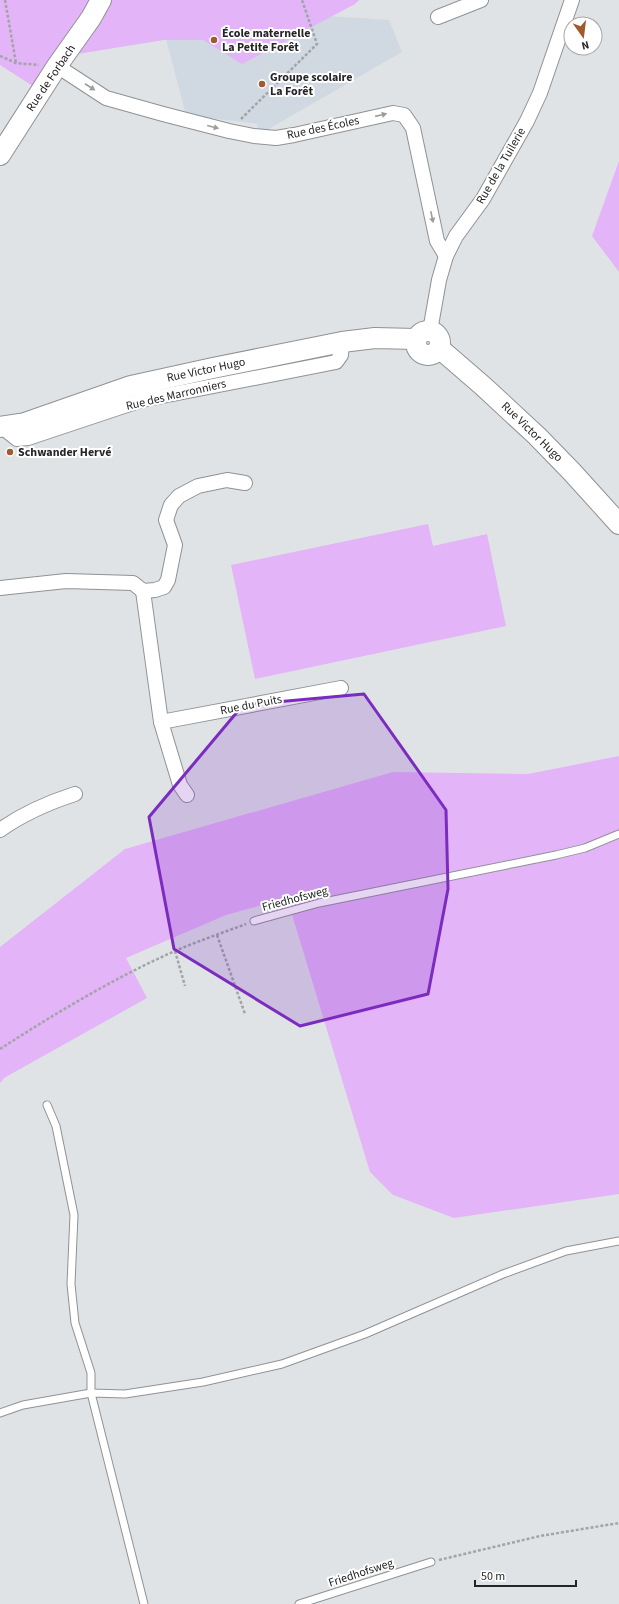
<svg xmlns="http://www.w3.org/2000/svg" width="619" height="1604" font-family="'Source Sans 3',sans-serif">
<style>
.built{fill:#d0d8e1}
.green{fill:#e3b4f8}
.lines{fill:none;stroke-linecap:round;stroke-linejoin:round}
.lane-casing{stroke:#8f9295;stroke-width:9}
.street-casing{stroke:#8f9295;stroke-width:16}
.secondary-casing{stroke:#8f9295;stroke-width:22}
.path{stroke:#a2a4a6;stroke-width:2.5;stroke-dasharray:3 2;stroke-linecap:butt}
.lane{stroke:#fff;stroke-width:7}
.street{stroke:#fff;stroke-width:14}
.secondary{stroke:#fff;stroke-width:20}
.oneway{fill:#9c9d9d}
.marked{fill:#7b2cbf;fill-opacity:0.2;stroke:#7b2cbf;stroke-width:3;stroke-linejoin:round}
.poi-dot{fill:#9f5a2e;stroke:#fff;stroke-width:1.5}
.labels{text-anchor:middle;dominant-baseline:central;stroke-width:4;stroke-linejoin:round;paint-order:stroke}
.poi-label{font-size:12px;font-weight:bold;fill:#242526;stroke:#fff;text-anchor:start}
.street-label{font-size:12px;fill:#242526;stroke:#fff}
</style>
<rect width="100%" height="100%" fill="#e0e3e6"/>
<!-- built -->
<polygon class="built" points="251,11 389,20 402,52 260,134 257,124 186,115 165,35"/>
<!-- green -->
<g class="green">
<polygon points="0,0 359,0 355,4 242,64 203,40 164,40 65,56 39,90 0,65"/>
<polygon points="619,161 619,272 592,236"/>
<polygon points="428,524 433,546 487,534 506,626 255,679 231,565"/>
<polygon points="619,756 619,1194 454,1218 393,1195 370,1172 287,898 226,915 126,958 147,998 4,1078 0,1083 0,947 125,849 393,772 528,774"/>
</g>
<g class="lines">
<defs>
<g id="lane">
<polyline points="254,921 319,903 556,855 585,848 619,834"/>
<polyline points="0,1413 23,1405 91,1393 91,1373 75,1323 71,1284 74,1215 56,1126 47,1105"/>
<polyline points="144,1604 91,1393 125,1394 203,1382 282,1364 365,1334 503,1274 566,1251 619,1241"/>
<polyline points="299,1604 431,1562"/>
</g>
<g id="street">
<polyline points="438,17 481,0"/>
<polyline points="57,66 106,98 163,114 229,131 254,136 276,138 294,135 393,113 404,115 413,128 437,241 446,256"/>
<polyline points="430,331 439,280 446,256 456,236 483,199 527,121 540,93 572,0"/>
<polyline points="2,427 17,439 28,438 142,400 336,362 341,355 342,342"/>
<polyline points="0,588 66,581 133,583 143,591 155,590 164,587 168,580 175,545 166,520 171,505 179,496 198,486 227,480 245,483"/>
<polyline points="143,591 161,722 180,785 187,795"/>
<polyline points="161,722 341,688"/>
<path d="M0,830C24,813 47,803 75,794"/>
</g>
<g id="secondary">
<polyline points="0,155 57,66 91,18 101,0"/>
<circle cx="428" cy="343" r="12"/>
<polyline points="439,348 483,386 537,436 572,472 619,524"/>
<polyline points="0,427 25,423 131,386 213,368 342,342 375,338 416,339"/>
</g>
</defs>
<!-- lane casing -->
<use href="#lane" class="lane-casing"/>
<!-- street casing -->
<use href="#street" class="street-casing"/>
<!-- secondary casing -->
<use href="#secondary" class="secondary-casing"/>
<!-- path -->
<g class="path">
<polyline points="5,0 16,63"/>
<polyline points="0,56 16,63 39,65"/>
<polyline points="241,119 317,44 302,0"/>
<polyline points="217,935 245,1014"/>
<polyline points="175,951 185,986"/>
<path d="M0,1049C56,1013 114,978 175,951C198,941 222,933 246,924"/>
<polyline points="439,1560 540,1536 619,1523"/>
</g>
<!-- lane -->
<use href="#lane" class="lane"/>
<!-- street -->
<use href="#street" class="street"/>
<!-- secondary -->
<use href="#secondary" class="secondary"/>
</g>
<!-- one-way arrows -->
<defs><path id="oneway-solid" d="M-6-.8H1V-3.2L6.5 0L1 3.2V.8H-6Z"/></defs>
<g class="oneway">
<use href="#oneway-solid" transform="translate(90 87) rotate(33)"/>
<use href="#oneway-solid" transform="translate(381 115) rotate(-13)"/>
<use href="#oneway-solid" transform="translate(213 127) rotate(14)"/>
<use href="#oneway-solid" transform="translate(432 217) rotate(78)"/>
</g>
<!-- marked area -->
<path class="marked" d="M364,694L446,810L448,889L428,994L300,1026L174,949L149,817L243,705Z"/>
<!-- markers -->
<g class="poi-dot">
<circle cx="214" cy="40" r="4"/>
<circle cx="262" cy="84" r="4"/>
<circle cx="10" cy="452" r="4"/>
</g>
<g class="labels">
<!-- poi labels -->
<g class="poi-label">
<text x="222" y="33">École maternelle<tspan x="222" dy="14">La Petite Forêt</tspan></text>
<text x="270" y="77">Groupe scolaire<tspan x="270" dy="14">La Forêt</tspan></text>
<text x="18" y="452">Schwander Hervé</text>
</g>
<!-- street labels -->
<g class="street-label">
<text transform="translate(51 78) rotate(-56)">Rue de Forbach</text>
<text transform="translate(323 128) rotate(-12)">Rue des Écoles</text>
<text transform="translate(501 166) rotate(-60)">Rue de la Tuilerie</text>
<text transform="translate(206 370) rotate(-12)">Rue Victor Hugo</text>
<text transform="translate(176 395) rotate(-13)">Rue des Marronniers</text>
<text transform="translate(532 432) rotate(44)">Rue Victor Hugo</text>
<text transform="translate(251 705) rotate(-11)">Rue du Puits</text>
<text transform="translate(295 899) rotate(-15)">Friedhofsweg</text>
<text transform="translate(361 1573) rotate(-18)">Friedhofsweg</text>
</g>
</g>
<!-- north arrow -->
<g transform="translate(583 36) rotate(166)"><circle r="19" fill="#ffffff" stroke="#a7a8a8"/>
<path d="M0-3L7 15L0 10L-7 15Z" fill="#9f5a2e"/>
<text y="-6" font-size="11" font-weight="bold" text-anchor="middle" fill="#242526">N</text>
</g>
<!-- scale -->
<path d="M475 1580v6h101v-6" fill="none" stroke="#242526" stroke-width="2"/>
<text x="481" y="1580" font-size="12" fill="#242526" stroke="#ffffff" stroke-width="3" paint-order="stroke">50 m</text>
</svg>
